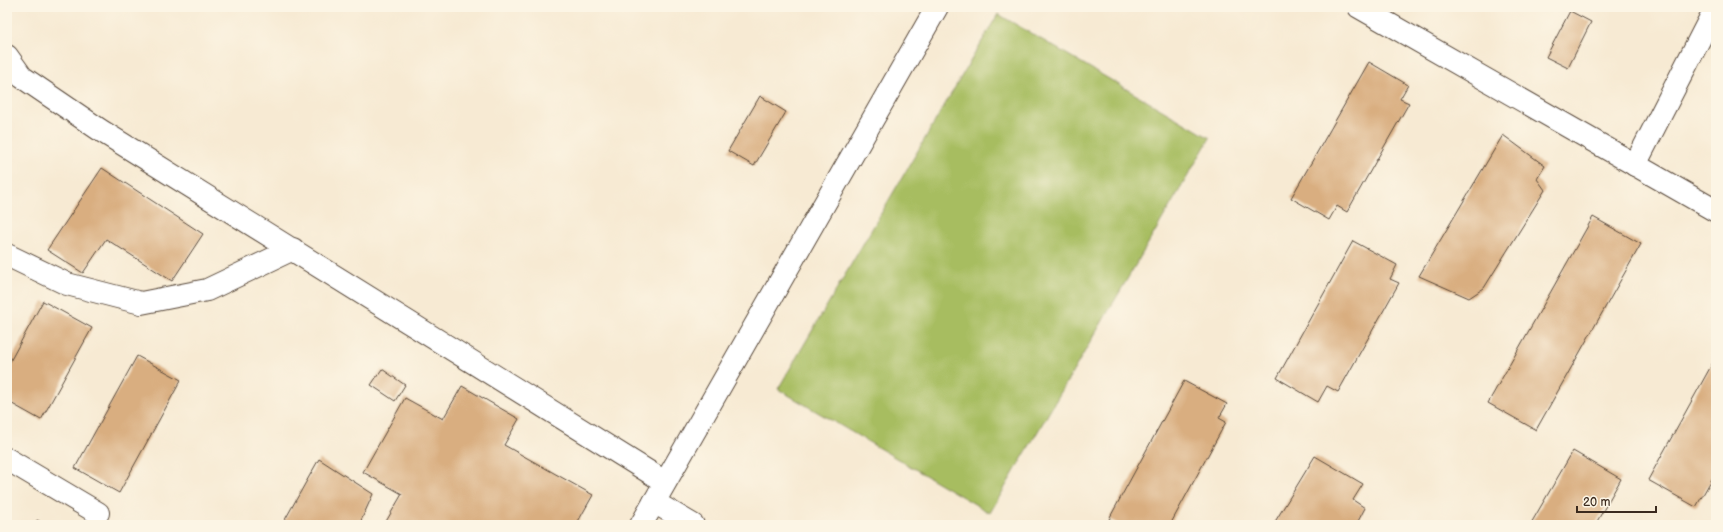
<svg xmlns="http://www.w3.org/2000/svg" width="1723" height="532" font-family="'Balsamiq Sans',sans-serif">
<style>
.green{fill:#a7bd61;stroke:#717440}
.building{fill:#d9ae80}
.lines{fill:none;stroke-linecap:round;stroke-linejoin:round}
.street-casing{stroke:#574739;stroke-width:24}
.street{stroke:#fff;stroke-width:22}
</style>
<rect width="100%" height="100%" fill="#fcf5e5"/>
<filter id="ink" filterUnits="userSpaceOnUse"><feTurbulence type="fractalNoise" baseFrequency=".025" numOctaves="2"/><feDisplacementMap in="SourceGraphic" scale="8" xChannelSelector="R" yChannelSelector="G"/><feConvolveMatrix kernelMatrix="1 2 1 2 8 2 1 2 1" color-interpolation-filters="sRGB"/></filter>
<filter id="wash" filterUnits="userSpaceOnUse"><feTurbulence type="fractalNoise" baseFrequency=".012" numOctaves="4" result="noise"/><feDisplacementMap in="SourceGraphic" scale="16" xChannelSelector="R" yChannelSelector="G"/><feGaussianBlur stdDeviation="0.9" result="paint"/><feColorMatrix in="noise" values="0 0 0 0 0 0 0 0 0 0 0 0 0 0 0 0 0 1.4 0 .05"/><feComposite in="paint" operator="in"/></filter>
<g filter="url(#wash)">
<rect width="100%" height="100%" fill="#f7ead3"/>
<!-- green -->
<polygon class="green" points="998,14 1210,138 990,513 778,389"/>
<g id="blocks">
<!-- building -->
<g class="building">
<polygon points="1570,11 1591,22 1568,68 1546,57"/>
<polygon points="1369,62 1408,85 1400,99 1409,103 1347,212 1337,206 1329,220 1291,198"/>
<polygon points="760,96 786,112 754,166 728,151"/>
<polygon points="1503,135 1545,166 1537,179 1545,190 1484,288 1469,298 1419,276"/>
<polygon points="102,168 203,234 172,281 106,239 83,273 47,250"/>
<polygon points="1593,217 1641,244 1536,430 1488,403"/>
<polygon points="1353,241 1397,265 1390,279 1399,283 1338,392 1327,386 1318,402 1277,378"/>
<polygon points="43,301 92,328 41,420 7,401 7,367"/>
<polygon points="137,356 181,380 119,493 75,468"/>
<polygon points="1716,357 1716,472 1696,507 1648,480"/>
<polygon points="382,369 405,385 395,401 371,385"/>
<polygon points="1184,381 1227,404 1219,418 1226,422 1170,525 1120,525 1109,519"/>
<polygon points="462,386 519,419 504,445 593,495 576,525 384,525 402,494 363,472 405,398 443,419"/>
<polygon points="1573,451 1621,479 1595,525 1530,525"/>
<polygon points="1315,456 1363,484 1353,500 1365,508 1356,525 1273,525"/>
<polygon points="319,459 373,494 359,525 282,525"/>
<polygon points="37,520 47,525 34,525"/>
</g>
</g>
</g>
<g filter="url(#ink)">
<use href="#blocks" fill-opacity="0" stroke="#574739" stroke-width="1"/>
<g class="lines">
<defs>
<g id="street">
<polyline points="1359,7 1716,211"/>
<polyline points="7,56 22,77 100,130 665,482"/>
<polyline points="1635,165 1716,7"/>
<polyline points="7,255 67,284 141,303 207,290 293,249"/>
<polyline points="7,459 98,513"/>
<polyline points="654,502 693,525"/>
<polyline points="641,525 937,7"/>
</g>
</defs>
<!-- street casing -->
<use href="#street" class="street-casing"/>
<!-- street -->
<use href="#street" class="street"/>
</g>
</g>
<!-- margin -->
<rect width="1723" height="532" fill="none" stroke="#fcf5e5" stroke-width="24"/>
<!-- scale -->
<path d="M1577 506v6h79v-6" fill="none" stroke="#3b2a1e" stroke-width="2"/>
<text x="1583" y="506" font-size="12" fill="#3b2a1e" stroke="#fcf5e5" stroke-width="3" paint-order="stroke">20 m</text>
</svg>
